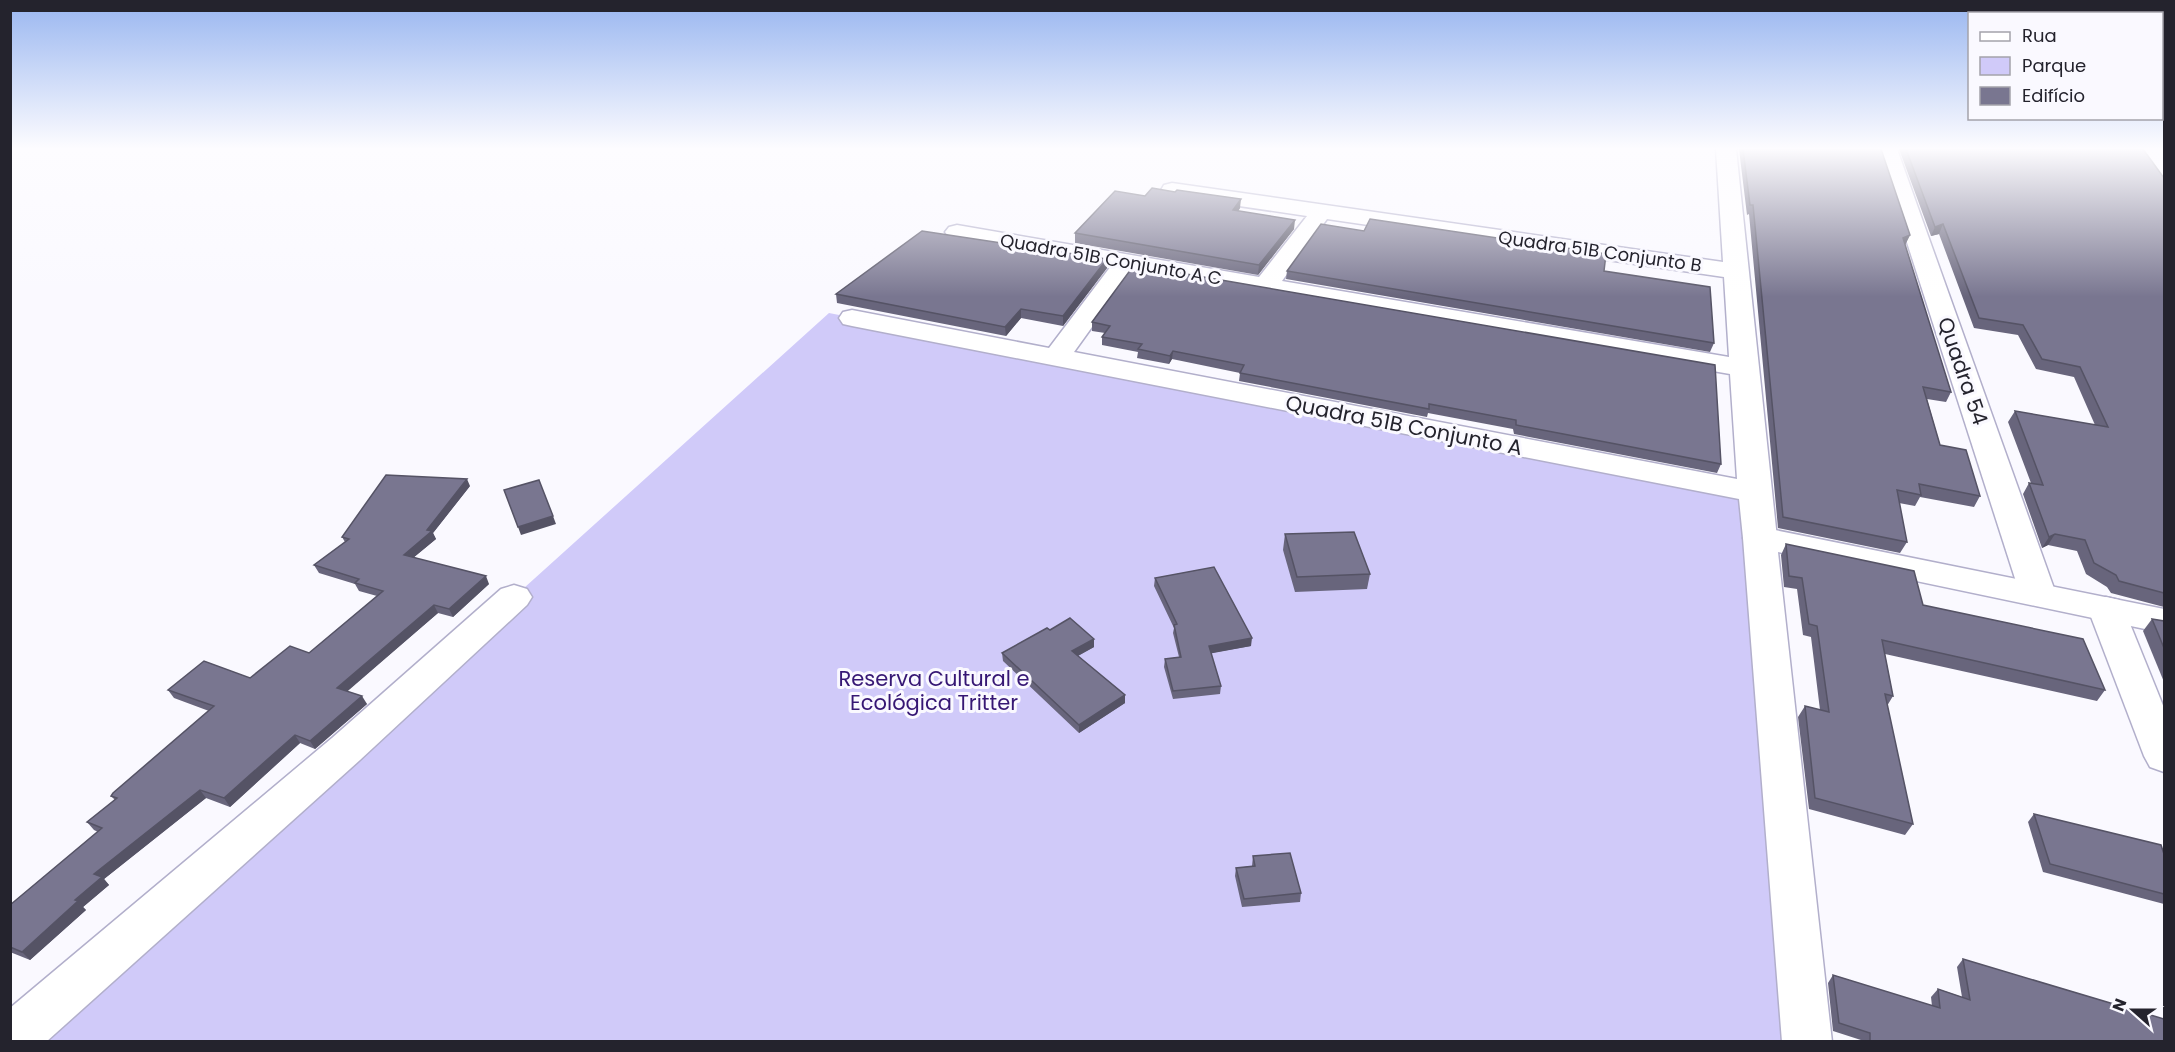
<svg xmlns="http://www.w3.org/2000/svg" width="2175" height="1052" font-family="Poppins,sans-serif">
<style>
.green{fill:#d0caf9}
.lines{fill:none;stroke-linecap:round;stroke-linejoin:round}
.minor-casing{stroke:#b2afcb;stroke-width:3}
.tertiary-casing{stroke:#b2afcb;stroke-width:3}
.minor{fill:#fff;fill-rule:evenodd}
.tertiary{fill:#fff;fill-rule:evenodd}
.wall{fill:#68657c}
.shaded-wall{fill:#555365}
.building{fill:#797690;stroke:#555365;stroke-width:1.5}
.labels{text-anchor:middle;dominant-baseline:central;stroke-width:6;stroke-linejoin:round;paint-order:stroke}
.far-street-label{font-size:18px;fill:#24232d;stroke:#faf9ff}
.street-label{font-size:21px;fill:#24232d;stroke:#faf9ff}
.park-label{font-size:21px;fill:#361774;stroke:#faf9ff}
</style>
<rect width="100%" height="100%" fill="#faf9ff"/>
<!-- green -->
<polygon class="green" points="829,313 1748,493 1802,1041 11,1042 514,597"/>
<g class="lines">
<defs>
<g id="minor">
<path d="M1716,149H1736L1777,538L1772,546L1760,549L1748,546L1743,538L1739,499L852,326L843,324L839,318L843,312L852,310L1049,348L1111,266L957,239L949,237L945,232L949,227L957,225L1259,277L1307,216L1164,195L1161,190L1164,185L1172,183L1723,262ZM1327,219L1724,277L1729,357L1282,281ZM1133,270L1730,374L1737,479L1074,352Z"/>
<polygon points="1877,149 1897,149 2056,594 2050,602 2038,606 2026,602 2020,594"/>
<polygon points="514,585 527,589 532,597 527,605 360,760 46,1042 10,1042 10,1008 332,738 501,589"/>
<polygon points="2106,597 2119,600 2124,609 2164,708 2164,772 2150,767 2144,756 2088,609 2093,600"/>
</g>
<polygon id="tertiary" points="1760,527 2164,609 2164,633 1778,552 1832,1042 1782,1042 1743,538 1748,530"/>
</defs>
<!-- minor casing -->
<use href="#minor" class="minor-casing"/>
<!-- tertiary casing -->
<use href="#tertiary" class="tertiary-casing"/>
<!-- minor -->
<use href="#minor" class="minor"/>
<!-- tertiary -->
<use href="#tertiary" class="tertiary"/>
</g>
<!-- wall -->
<g class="wall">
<polygon points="1739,149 1881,149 1910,235 1905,245 1951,392 1946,402 1927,399 1940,445 1980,496 1974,507 1920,497 1915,506 1899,503 1907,542 1900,553 1778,528 1749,214 1747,215"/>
<polygon points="1899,149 2143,149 2164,178 2164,607 2111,593 2107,587 2086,574 2077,551 2048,545 2042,548 2023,494 2029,483 2031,483 2008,422 2015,411 2095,425 2074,377 2036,369 2018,335 1974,328 1939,234 1931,236"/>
<polygon points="1145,196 1240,208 1238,211 1294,229 1258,275 1075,243 1075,233"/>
<polygon points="1107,259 1107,268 1063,326 1021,318 1006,336 837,303 836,294"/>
<polygon points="1134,265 1721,464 1717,473 1514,434 1513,429 1428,413 1427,417 1239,381 1240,373 1172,359 1169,364 1137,358 1138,352 1102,345 1102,337 1105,333 1092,331 1092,322"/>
<polygon points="1287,271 1604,271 1714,343 1710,352 1286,279"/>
<polygon points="470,486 433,533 436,539 414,557 489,584 453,617 438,613 347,691 367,704 315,749 300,743 230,807 206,798 104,879 109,885 83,907 86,910 30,960 10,952 10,905 98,832 94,830 87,822 115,800 111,796 209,711 174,698 168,690 250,678 309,653 377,596 359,591 355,584 319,573 314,565 345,542 342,537"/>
<polygon points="1285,534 1370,574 1367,589 1295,592 1283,550"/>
<polygon points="1786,544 1923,605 2105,690 2097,701 1885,654 1893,696 1887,706 1913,824 1905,835 1809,809 1798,717 1805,706 1820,710 1811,637 1803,635 1797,589 1784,587 1781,555"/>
<polygon points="1155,578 1251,646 1211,653 1221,686 1220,694 1173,699 1164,667 1165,659 1179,657 1173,633 1174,628 1154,586"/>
<polygon points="2152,619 2164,621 2164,682 2143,631"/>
<polygon points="1050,630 1094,647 1078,656 1125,695 1125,703 1079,733 1003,661 1002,653"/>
<polygon points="2034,814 2164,854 2164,904 2043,872 2028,822"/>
<polygon points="1253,856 1301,893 1300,902 1242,907 1235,876 1236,868 1252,866"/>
<polygon points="1963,959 2164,1041 1864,1041 1833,1031 1828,983 1833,975 1932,1006 1931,997 1938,989 1962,997 1957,967"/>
</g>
<!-- shaded-wall -->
<g class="shaded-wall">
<polygon points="1241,199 1240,208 1233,219 1233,210"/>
<polygon points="1295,220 1294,229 1258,275 1259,265"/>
<polygon points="1943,224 1939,234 1931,236 1935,227"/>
<polygon points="1910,235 1905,245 1898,247 1903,238"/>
<polygon points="1107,259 1107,268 1063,326 1063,316"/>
<polygon points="1021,309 1021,318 1006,336 1005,327"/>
<polygon points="1173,351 1172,359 1169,364 1170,356"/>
<polygon points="467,479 470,486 433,533 436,539 407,563 404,555 427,530"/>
<polygon points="553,516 556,524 521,535 518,527"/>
<polygon points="2055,534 2048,545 2042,548 2049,537"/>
<polygon points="486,576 489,584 453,617 449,609"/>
<polygon points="434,605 438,613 342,696 337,688"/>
<polygon points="1252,638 1251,646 1208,654 1209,646"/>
<polygon points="1094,639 1094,647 1072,659 1072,651"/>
<polygon points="1125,695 1125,703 1079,733 1079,725"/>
<polygon points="362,696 367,704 315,749 310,741"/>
<polygon points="295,735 300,743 230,807 224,798"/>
<polygon points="200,790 206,798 104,879 109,885 83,907 86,910 30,960 22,952 75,900 94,874"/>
</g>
<!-- building -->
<g class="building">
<polygon points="1743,149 1881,149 1910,235 1903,238 1951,392 1923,387 1940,445 1966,450 1980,496 1919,484 1921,495 1897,490 1907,542 1783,517 1753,205 1750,205"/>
<polygon points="1906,149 2143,149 2164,178 2164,593 2119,581 2116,575 2094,563 2085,540 2055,534 2049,537 2029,483 2043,485 2015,411 2108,427 2080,367 2042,359 2023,325 1979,318 1943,224 1935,227"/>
<polygon points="1152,188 1175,192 1177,190 1241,199 1233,210 1295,220 1259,265 1075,233 1115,191 1145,196"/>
<polygon points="1370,219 1606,254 1604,271 1710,287 1714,343 1287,271 1321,224 1364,231"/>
<polygon points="922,231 1107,259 1063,316 1021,309 1005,327 836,294"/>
<polygon points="1134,265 1715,365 1721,464 1516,425 1516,420 1429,404 1429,409 1240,373 1244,365 1173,351 1170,356 1138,349 1142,344 1102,337 1110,326 1092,322"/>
<polygon points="386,475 467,479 427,530 432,531 404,555 486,576 449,609 434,605 337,688 362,696 310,741 295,735 224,798 200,790 94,874 102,877 75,900 78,901 22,952 10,947 10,905 102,828 87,822 117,798 111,796 113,793 214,706 168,690 204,661 250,678 290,646 309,653 383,591 355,583 359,579 314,565 349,539 342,537"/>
<polygon points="539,480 553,516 518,527 504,490"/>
<polygon points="1354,532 1370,574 1297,577 1285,534"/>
<polygon points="1786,544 1914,571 1923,605 2083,639 2105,690 1882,640 1893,696 1885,694 1913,824 1815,798 1805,706 1829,712 1817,626 1809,624 1802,578 1789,576"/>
<polygon points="1214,567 1252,638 1209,646 1221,686 1173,691 1165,659 1181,657 1174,625 1177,624 1155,578"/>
<polygon points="1070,618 1094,639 1072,651 1125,695 1079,725 1002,653 1047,628 1050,630"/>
<polygon points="2152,619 2164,621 2164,648"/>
<polygon points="2034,814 2161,845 2164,854 2164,894 2050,864"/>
<polygon points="1290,853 1301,893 1244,899 1236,868 1255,866 1253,856"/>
<polygon points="1963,959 2164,1019 2164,1041 1870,1041 1870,1033 1839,1023 1833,975 1940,1008 1938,989 1970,1000"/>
</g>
<!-- sky -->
<linearGradient id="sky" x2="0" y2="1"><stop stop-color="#99b6f0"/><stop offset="0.5" stop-color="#fdfcff"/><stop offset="1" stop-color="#fdfcff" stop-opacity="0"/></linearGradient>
<rect width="2175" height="297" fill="url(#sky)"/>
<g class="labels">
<!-- far-street labels -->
<g class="far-street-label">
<text transform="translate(1600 251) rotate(8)">Quadra 51B Conjunto B</text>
<text transform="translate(1111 259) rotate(10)">Quadra 51B Conjunto A C</text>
</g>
<!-- street labels -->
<g class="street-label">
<text transform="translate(1963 371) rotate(71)">Quadra 54</text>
<text transform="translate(1404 425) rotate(11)">Quadra 51B Conjunto A</text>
</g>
<!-- park labels -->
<g class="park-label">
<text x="934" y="678">Reserva Cultural e<tspan x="934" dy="24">Ecológica Tritter</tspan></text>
</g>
</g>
<!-- border -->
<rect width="2175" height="1052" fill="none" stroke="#24232d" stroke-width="24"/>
<!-- legend -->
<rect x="1968" y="12" width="195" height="108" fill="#faf9ff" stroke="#a4a3ab" stroke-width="1.5"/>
<rect x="1980" y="32" width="30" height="9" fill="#ffffff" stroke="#a4a3ab" stroke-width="1.5"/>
<text x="2022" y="42" font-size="18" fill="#24232d">Rua</text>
<rect x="1980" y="57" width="30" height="18" fill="#d0caf9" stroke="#a4a3ab" stroke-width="1.5"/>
<text x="2022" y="72" font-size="18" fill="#24232d">Parque</text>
<rect x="1980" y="87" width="30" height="18" fill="#797690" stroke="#a4a3ab" stroke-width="1.5"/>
<text x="2022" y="102" font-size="18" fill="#24232d">Edifício</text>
<!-- north arrow -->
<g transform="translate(2133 1010) rotate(291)" stroke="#faf9ff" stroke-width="4.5" paint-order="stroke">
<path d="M0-4.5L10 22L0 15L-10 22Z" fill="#24232d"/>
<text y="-9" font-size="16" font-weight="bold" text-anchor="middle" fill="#24232d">N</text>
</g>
</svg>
